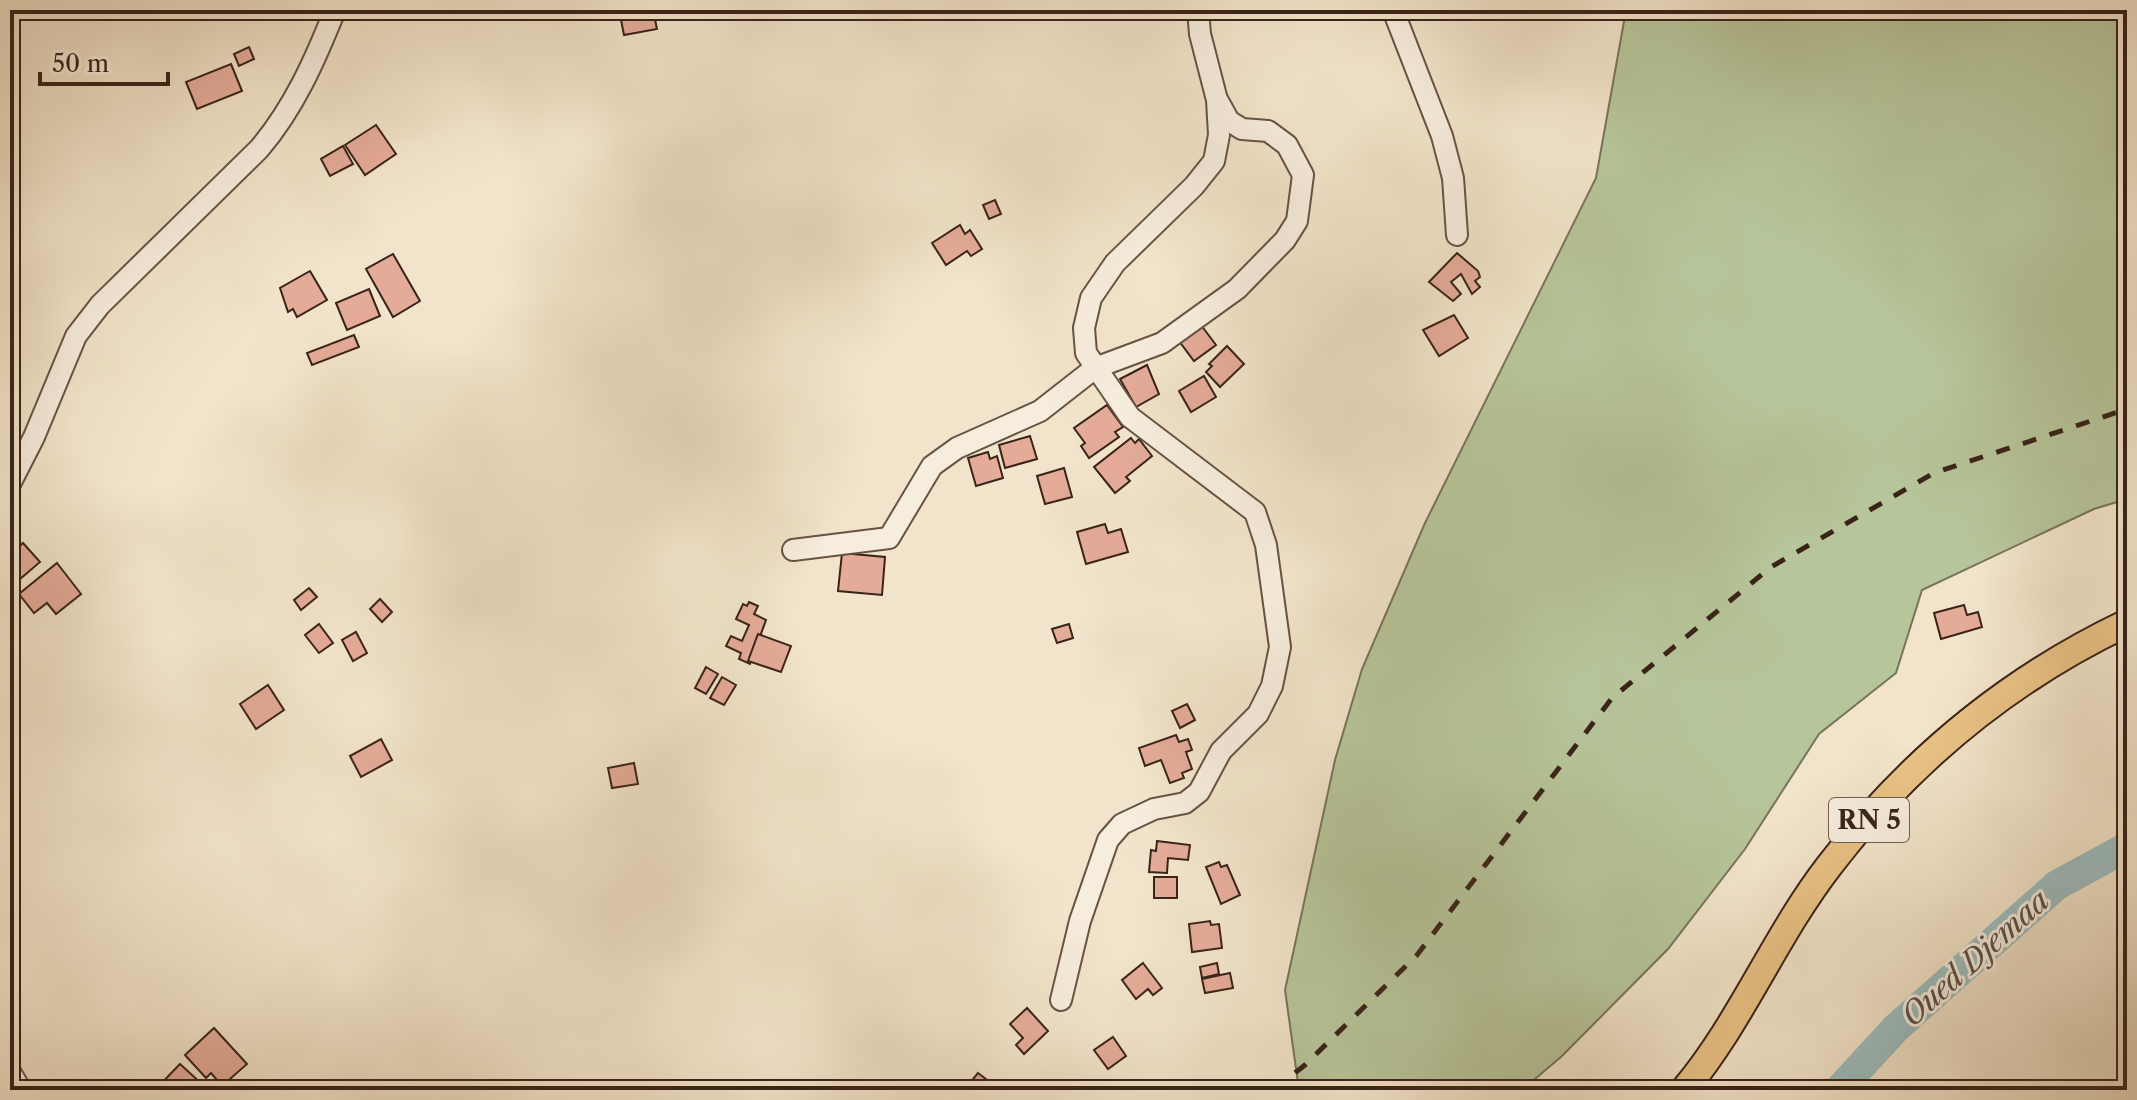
<svg xmlns="http://www.w3.org/2000/svg" width="2137" height="1100" font-family="'Libre Caslon Text',serif">
<style>
.green{fill:#b7c59a;stroke:#78745a;stroke-width:2}
.lines{fill:none;stroke-linecap:round;stroke-linejoin:round}
.river{stroke:#9dbdbf;stroke-width:30}
.building{fill:#e5ab99;stroke:#392319;stroke-width:2}
.minor-casing{stroke:#675345;stroke-width:24}
.major-casing{stroke:#392319;stroke-width:30}
.minor{stroke:#f7eddd;stroke-width:20}
.major{stroke:#e9c285;stroke-width:26}
.rail{stroke:#392319;stroke-width:5;stroke-dasharray:14 14;stroke-linecap:butt}
.labels{text-anchor:middle;dominant-baseline:central;stroke-width:6;stroke-linejoin:round;paint-order:stroke}
.shield{fill:#f7eddd;stroke:#726054;stroke-width:2}
.shield-label{font-size:26px;font-weight:bold;fill:#392319}
.water-label{font-size:30px;font-style:italic;fill:#57514b;stroke:#f7eddd}
</style>
<rect width="100%" height="100%" fill="#f2e4ca"/>
<filter id="stains"><feTurbulence type="fractalNoise" baseFrequency=".0025" numOctaves="4"/><feColorMatrix values="0 0 0 0 .2 0 0 0 0 .09 0 0 0 0 .02 0 0 0 .5 -.17"/></filter>
<radialGradient id="worn" r=".72"><stop offset=".6" stop-color="#630" stop-opacity="0"/><stop offset="1" stop-color="#630" stop-opacity=".3"/></radialGradient>
<!-- green -->
<polygon class="green" points="1626,10 2127,10 2127,499 2094,509 1922,590 1896,673 1819,734 1745,849 1668,949 1562,1056 1522,1090 1299,1090 1285,990 1335,760 1362,669 1425,523 1596,178"/>
<g class="lines">
<!-- river -->
<polyline class="river" points="1839,1090 1896,1028 2057,885 2127,847"/>
</g>
<!-- building -->
<g class="building">
<polygon points="619,10 653,10 657,29 624,35"/>
<polygon points="249,47 254,59 239,66 234,54"/>
<polygon points="231,64 242,91 197,109 186,82"/>
<polygon points="376,125 396,154 365,175 345,145"/>
<polygon points="343,146 353,164 330,176 321,159"/>
<polygon points="995,200 1001,214 989,219 983,205"/>
<polygon points="960,225 965,234 970,230 982,249 971,256 967,251 946,265 932,243"/>
<polygon points="1457,253 1478,271 1480,277 1475,281 1480,287 1472,294 1461,274 1451,282 1461,294 1453,301 1429,282"/>
<polygon points="393,254 420,301 393,317 366,269"/>
<polygon points="310,271 327,300 297,317 293,309 288,312 280,288"/>
<polygon points="369,289 380,316 347,330 336,303"/>
<polygon points="1454,315 1468,338 1439,356 1423,330"/>
<polygon points="1201,325 1216,345 1194,361 1179,341"/>
<polygon points="354,335 359,347 312,365 307,353"/>
<polygon points="1227,346 1244,364 1220,387 1206,372 1212,366 1209,364"/>
<polygon points="1147,365 1159,394 1136,407 1120,379"/>
<polygon points="1204,376 1216,397 1191,412 1179,391"/>
<polygon points="1107,405 1123,427 1115,432 1119,437 1089,458 1081,446 1085,443 1074,428"/>
<polygon points="1030,436 1037,459 1005,468 999,445"/>
<polygon points="1131,438 1135,443 1139,439 1152,456 1126,477 1130,481 1115,493 1094,467"/>
<polygon points="988,452 990,459 997,456 1003,478 976,486 968,458"/>
<polygon points="1064,468 1072,497 1045,504 1037,476"/>
<polygon points="1105,524 1108,533 1121,529 1128,552 1086,564 1077,532"/>
<polygon points="23,543 40,562 20,579 10,567 10,555"/>
<polygon points="842,553 885,557 882,595 838,591"/>
<polygon points="57,563 81,594 56,614 47,603 34,613 19,594"/>
<polygon points="309,588 317,597 301,610 294,600"/>
<polygon points="380,599 392,612 382,622 370,609"/>
<polygon points="749,602 758,606 754,614 766,620 750,664 739,659 741,653 726,646 731,636 742,641 749,625 736,619 743,604 747,606"/>
<polygon points="1964,605 1967,615 1978,612 1982,627 1941,639 1934,613"/>
<polygon points="319,624 333,643 319,653 305,635"/>
<polygon points="1069,624 1073,638 1057,643 1052,629"/>
<polygon points="356,632 367,653 353,661 342,640"/>
<polygon points="758,634 791,646 781,672 748,661"/>
<polygon points="706,667 718,674 706,694 695,688"/>
<polygon points="722,677 736,685 724,705 710,698"/>
<polygon points="268,685 284,710 256,729 240,704"/>
<polygon points="1187,704 1195,720 1180,728 1172,711"/>
<polygon points="1176,735 1179,742 1188,739 1192,750 1186,752 1192,769 1182,773 1184,778 1170,783 1161,760 1145,766 1139,748"/>
<polygon points="381,739 392,760 361,777 350,756"/>
<polygon points="634,763 638,784 612,788 608,768"/>
<polygon points="1157,841 1190,845 1188,860 1168,858 1167,873 1149,872 1151,850 1156,851"/>
<polygon points="1219,862 1221,867 1227,865 1240,895 1221,904 1206,867"/>
<rect x="1154" y="877" width="23" height="21"/>
<polygon points="1210,921 1211,925 1219,924 1222,948 1192,952 1189,924"/>
<polygon points="1143,963 1162,988 1153,995 1148,989 1136,999 1122,980"/>
<polygon points="1217,963 1219,974 1202,978 1200,967"/>
<polygon points="1230,973 1233,988 1205,993 1202,979"/>
<polygon points="1027,1008 1048,1031 1024,1054 1016,1045 1023,1038 1010,1024"/>
<polygon points="214,1028 247,1064 222,1086 211,1073 206,1078 185,1055"/>
<polygon points="1113,1037 1126,1056 1108,1069 1094,1050"/>
<polygon points="180,1064 203,1085 198,1090 155,1090"/>
<polygon points="978,1073 991,1083 985,1090 976,1090 969,1084"/>
</g>
<g class="lines">
<defs>
<g id="minor">
<polyline points="1393,10 1442,136 1453,178 1457,235"/>
<polyline points="10,13 14,10"/>
<path d="M10,484L34,437L76,336L100,305L259,149C294,108 315,60 335,10"/>
<polyline points="793,550 889,538 932,466 957,448 1040,411 1095,368 1162,343 1237,289 1285,240 1297,221 1303,175 1287,145 1268,131 1242,129 1229,121 1218,101"/>
<polyline points="1061,1000 1080,921 1108,840 1122,824 1154,809 1185,803 1199,792 1221,751 1258,714 1272,686 1280,647 1266,545 1255,512 1130,417 1086,353 1084,328 1091,298 1115,263 1194,186 1214,161 1219,135 1217,100 1200,34 1198,10"/>
<polyline points="10,1072 21,1090"/>
</g>
<path id="major" d="M1684,1090C1741,1022 1775,936 1829,866C1910,760 2007,680 2127,623"/>
</defs>
<!-- minor casing -->
<use href="#minor" class="minor-casing"/>
<!-- major casing -->
<use href="#major" class="major-casing"/>
<!-- minor -->
<use href="#minor" class="minor"/>
<!-- major -->
<use href="#major" class="major"/>
<!-- rail -->
<polyline class="rail" points="1273,1090 1305,1065 1417,955 1612,698 1771,567 1934,473 2127,409"/>
</g>
<g class="labels">
<!-- shield labels -->
<rect class="shield" x="1829" y="798" width="80" height="44" rx="6"/>
<g class="shield-label">
<text x="1869" y="820">RN 5</text>
</g>
<!-- water labels -->
<g class="water-label">
<text transform="translate(1975 958) rotate(-42)">Oued Djemaa</text>
</g>
</g>
<!-- margin -->
<rect width="2137" height="1100" fill="none" stroke="#f2e4ca" stroke-width="40"/>
<rect x="12" y="12" width="2113" height="1076" fill="none" stroke="#392319" stroke-width="4"/>
<rect x="20" y="20" width="2097" height="1060" fill="none" stroke="#392319" stroke-width="2"/>
<!-- scale -->
<path d="M40 72v12h128v-12" fill="none" stroke="#392319" stroke-width="4"/>
<text x="52" y="72" font-size="24" fill="#392319" stroke="#f7eddd" stroke-width="6" paint-order="stroke">50 m</text>
<rect width="100%" height="100%" filter="url(#stains)"/>
<rect width="100%" height="100%" fill="url(#worn)"/>
</svg>
